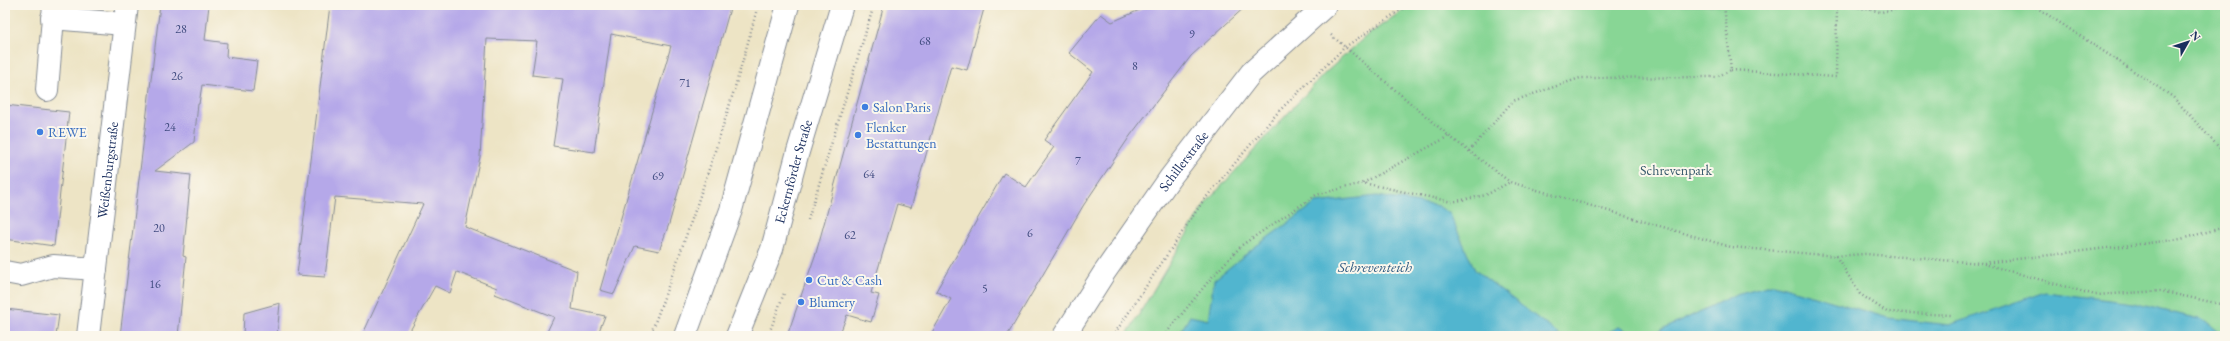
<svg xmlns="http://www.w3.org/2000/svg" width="2230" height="341" font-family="'EB Garamond',serif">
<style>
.green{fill:#88d695;stroke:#52827a}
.water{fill:#51b5cf;stroke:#367296}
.building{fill:#b5a8e9}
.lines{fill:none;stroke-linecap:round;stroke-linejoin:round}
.minor-casing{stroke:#848a92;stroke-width:24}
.major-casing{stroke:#848a92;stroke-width:24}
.path{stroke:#848a92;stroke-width:2.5;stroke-dasharray:1 3;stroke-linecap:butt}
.minor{stroke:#fff;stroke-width:22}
.major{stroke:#fff;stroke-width:22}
.shop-dot{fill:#3f7fe0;stroke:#fbf7ec;stroke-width:1.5}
.labels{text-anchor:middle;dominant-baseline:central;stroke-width:4;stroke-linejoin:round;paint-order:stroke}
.number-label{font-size:12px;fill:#424d81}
.shop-label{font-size:14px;fill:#366cbe;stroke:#fbf7ec;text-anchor:start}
.street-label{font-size:14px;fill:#1b2f5e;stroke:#fbf7ec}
.park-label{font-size:14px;fill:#36596c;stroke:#fbf7ec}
.water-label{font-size:15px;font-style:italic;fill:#2b5780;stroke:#fbf7ec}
</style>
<rect width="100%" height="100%" fill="#fbf7ec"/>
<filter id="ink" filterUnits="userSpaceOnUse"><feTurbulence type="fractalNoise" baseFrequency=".025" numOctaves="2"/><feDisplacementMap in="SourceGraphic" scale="8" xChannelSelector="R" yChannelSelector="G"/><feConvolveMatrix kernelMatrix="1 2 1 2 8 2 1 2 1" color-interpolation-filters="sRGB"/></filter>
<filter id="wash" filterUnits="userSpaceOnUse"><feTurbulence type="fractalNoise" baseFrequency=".012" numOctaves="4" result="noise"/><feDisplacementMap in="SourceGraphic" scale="16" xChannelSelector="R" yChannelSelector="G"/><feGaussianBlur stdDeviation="0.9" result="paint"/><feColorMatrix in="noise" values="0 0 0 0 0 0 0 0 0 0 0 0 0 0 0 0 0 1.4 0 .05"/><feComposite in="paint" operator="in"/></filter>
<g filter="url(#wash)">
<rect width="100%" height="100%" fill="#ede4c5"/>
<!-- green -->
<polygon class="green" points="1410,5 2225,5 2225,336 1126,336 1205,204 1323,75 1365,37"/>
<!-- water -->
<g class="water">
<polygon points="1377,196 1438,206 1450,214 1475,270 1561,336 1178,336 1190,316 1208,320 1214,280 1256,246 1316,203"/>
<polygon points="1774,284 1888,318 1949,325 2045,292 2133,303 2203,320 2223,336 1650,336 1736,294"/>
<polygon points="1619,327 1639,336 1600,336"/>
</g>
<g id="blocks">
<!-- building -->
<g class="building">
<polygon points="160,5 209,5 205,40 227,43 226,57 257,61 253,91 202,85 199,104 198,104 194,142 155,171 191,175 183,256 186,257 178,336 120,336"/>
<polygon points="330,5 731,5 669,224 659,251 635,246 614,294 600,290 671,46 611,34 594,152 553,146 563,79 532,75 537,41 487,39 480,157 465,227 577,271 572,309 605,316 597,336 545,336 554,317 495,294 497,288 457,272 450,293 435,286 407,336 362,336 423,204 335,197 325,277 297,275"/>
<polygon points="884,5 985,5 967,70 951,66 911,208 897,204 871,293 879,295 871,322 847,315 839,336 787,336 816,253"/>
<polygon points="1145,5 1247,5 1191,56 1130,136 1083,206 1007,336 930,336 951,299 936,291 1004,173 1026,187 1054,147 1044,140 1093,72 1069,53 1101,14 1112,22 1144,8"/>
<polygon points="5,105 69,112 54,246 5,239"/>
<polygon points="280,303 277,336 243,336 244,313"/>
<polygon points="5,309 59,315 56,336 5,336"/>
</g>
</g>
</g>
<g filter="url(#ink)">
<use href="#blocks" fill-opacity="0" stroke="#848a92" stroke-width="1"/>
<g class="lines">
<defs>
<g id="minor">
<polyline points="52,18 124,24"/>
<polyline points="47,90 54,5"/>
<polyline points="5,272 21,275 53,266 96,269"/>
<path id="s1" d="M88,336L127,5"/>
<path id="s2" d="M1064,336L1104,273L1170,178L1251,73L1326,5"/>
</g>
<g id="major">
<polyline points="685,336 731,210 788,5"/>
<path id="s3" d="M737,336L772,249L797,155L842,5"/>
</g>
</defs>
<!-- minor casing -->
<use href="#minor" class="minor-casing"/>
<!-- major casing -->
<use href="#major" class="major-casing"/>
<!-- path -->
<g class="path">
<polyline points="1847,5 1881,12 1918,5"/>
<polyline points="2033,5 2173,97 2225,154"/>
<polyline points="1331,35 1449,136 1510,182 1731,247 1836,256 1865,254 1981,263 2095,295 2160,291 2225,305"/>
<polyline points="1731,70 1836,77 1837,5"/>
<polyline points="1469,151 1513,101 1580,78 1716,77 1731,70 1724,5"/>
<polyline points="1363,183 1449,136"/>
<polyline points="808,220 874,5"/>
<polyline points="1836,256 1860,294 1887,312 1951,315"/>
<polyline points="1984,263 2181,239 2225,227"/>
<path d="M650,336C690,227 729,117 758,5"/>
<polyline points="768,336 784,293"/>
<polyline points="1113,336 1203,201 1279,111 1345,47 1408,5"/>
<polyline points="1164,336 1212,277 1242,245 1316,195 1363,183 1452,202 1486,195 1510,182"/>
</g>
<!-- minor -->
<use href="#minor" class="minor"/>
<!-- major -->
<use href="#major" class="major"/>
</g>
</g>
<!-- markers -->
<g class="shop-dot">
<circle cx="865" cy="107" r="4"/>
<circle cx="40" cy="132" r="4"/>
<circle cx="858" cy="135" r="4"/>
<circle cx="809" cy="280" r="4"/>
<circle cx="801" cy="302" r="4"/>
</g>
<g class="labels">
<!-- number labels -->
<g class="number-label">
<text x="181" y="29">28</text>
<text x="1192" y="34">9</text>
<text x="925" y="41">68</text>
<text x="1135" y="66">8</text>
<text x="177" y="76">26</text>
<text x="685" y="83">71</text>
<text x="170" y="127">24</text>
<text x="1078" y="161">7</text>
<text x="869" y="174">64</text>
<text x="658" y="176">69</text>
<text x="159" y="228">20</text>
<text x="1030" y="233">6</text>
<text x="850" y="235">62</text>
<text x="155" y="284">16</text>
<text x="985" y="288">5</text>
</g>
<!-- shop labels -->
<g class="shop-label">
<text x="873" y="107">Salon Paris</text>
<text x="866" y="127">Flenker<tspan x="866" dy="16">Bestattungen</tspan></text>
<text x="48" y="132">REWE</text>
<text x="817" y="280">Cut &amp; Cash</text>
<text x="809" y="302">Blumery</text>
</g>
<!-- street labels -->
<g class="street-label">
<text stroke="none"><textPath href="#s2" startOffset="212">Schillerstraße</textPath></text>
<text stroke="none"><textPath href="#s1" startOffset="167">Weißenburgstraße</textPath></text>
<text stroke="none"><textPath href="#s3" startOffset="174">Eckernförder Straße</textPath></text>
</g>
<!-- park labels -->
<g class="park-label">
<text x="1676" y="170">Schrevenpark</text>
</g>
<!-- water labels -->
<g class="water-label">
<text x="1375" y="266">Schreventeich</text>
</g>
</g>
<!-- margin -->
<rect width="2230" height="341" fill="none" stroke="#fbf7ec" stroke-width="20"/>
<!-- north arrow -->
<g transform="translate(2188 42) rotate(51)" stroke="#fbf7ec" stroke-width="3" paint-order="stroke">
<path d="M0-3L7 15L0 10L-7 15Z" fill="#1b2f5e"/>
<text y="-6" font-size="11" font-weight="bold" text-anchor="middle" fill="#1b2f5e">N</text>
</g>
</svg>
